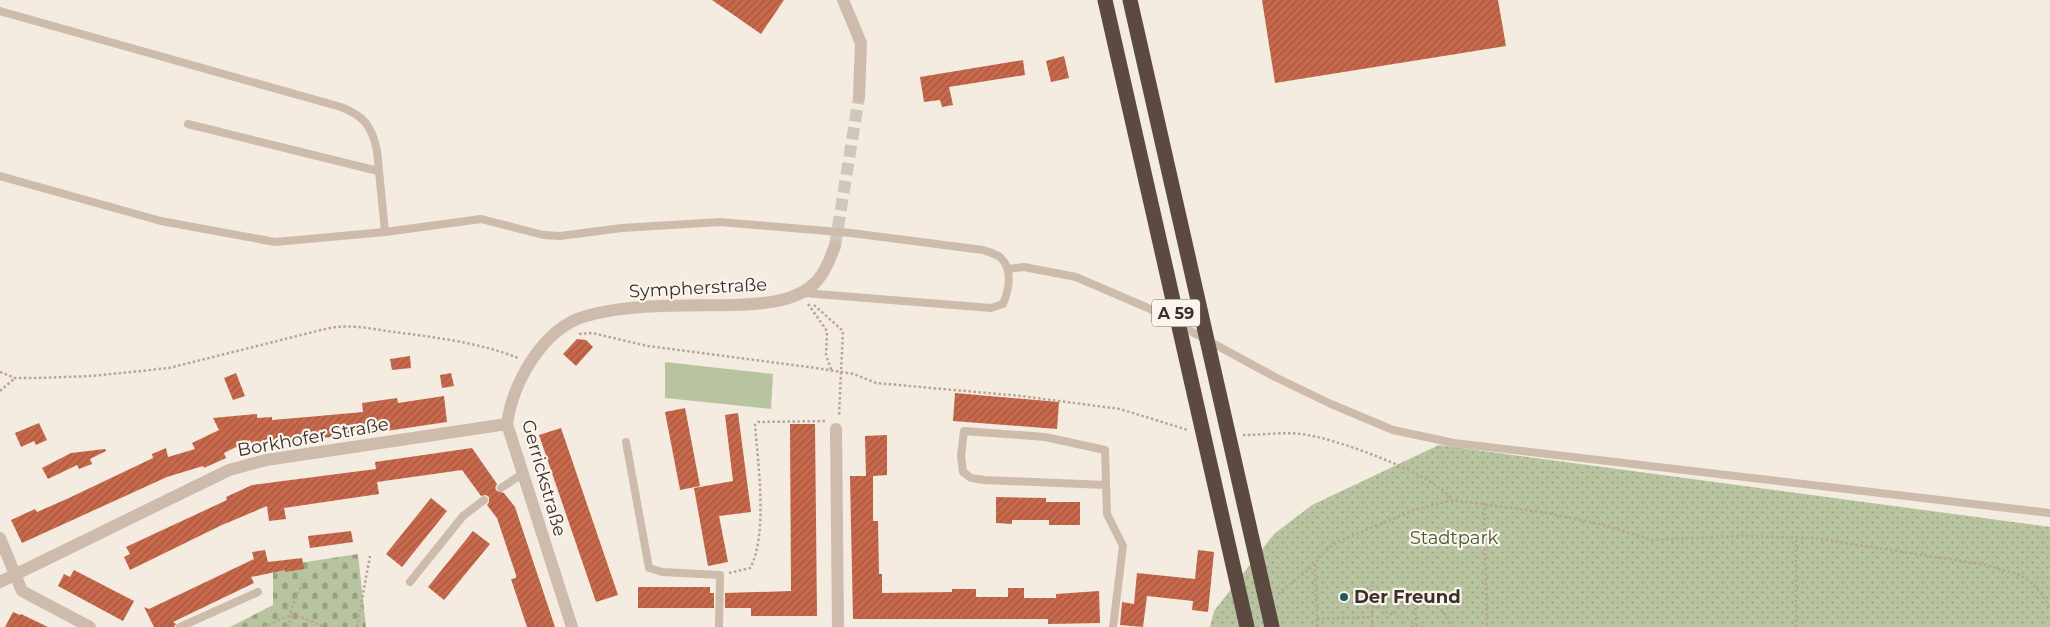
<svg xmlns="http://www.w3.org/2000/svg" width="2050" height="627" font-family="Montserrat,sans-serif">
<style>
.grass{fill:url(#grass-dots)}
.cemetery{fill:url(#cemetery-stones)}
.pitch{fill:#b8c4a0}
.building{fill:url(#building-hatch)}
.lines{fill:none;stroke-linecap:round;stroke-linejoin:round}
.tertiary-tunnel{stroke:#cfc6bd;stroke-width:12;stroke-dasharray:12 6;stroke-linecap:butt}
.path{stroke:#b9a596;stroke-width:2.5;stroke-dasharray:2.5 2.5;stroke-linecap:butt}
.service{stroke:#cdbbac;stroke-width:8}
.minor{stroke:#cdbbac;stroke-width:12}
.tertiary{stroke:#cdbbac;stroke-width:12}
.motorway-bridge{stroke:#5c4a42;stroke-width:15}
.poi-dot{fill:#1f5a5e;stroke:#fbf5ee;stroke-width:2}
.labels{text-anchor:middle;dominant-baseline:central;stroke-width:4.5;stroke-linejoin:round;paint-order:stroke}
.shield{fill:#fbf5ee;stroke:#756b66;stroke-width:1}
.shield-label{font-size:16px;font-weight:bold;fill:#3b302b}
.street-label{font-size:18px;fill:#3b302b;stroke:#fbf5ee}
.park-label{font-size:18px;fill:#4a5a2e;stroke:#fbf5ee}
.poi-label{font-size:18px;font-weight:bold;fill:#3b302b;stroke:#fbf5ee;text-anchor:start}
</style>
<defs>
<pattern id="grass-dots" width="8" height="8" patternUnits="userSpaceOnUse" patternTransform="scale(1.25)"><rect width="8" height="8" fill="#b8c4a0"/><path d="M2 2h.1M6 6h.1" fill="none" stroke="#97a083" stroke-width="1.8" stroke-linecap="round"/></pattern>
<pattern id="cemetery-stones" width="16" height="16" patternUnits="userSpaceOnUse" patternTransform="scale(1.25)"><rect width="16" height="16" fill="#b8c4a0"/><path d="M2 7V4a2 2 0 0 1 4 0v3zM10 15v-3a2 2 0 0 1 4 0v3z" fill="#97a083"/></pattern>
<pattern id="building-hatch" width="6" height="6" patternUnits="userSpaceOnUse" patternTransform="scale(1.25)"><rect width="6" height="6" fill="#c8694b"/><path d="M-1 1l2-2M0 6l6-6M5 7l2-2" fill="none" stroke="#a4573f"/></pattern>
</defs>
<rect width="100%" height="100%" fill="#f4ebe1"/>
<!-- grass -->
<polygon class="grass" points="1439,445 2050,527 2050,627 1210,627 1214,611 1274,534 1312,505"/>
<!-- cemetery -->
<polygon class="cemetery" points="358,554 366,627 230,627 273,605 273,567"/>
<!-- pitch -->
<polygon class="pitch" points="665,362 773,374 771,409 665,398"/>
<!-- building -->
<g class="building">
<polygon points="712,0 784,0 761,34"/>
<polygon points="1262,0 1498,0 1506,46 1275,83"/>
<polygon points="1064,56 1069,78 1051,82 1046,61"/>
<polygon points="1023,60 1025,75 949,87 953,105 942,107 940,100 924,102 920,77"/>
<polygon points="577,339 586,340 593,347 576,366 563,354"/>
<polygon points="410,356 411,368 392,370 390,359"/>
<polygon points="236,373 245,396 233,400 224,378"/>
<polygon points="451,373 454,386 442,388 440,375"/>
<polygon points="955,393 1059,402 1057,429 953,421"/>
<polygon points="444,396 447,422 366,434 275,442 252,444 250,440 224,453 226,458 204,468 203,466 167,477 22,543 11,520 35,509 37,512 69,498 153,458 152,454 166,448 168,457 195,449 192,443 219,430 213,418 257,414 257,418 272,417 272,420 319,416 363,412 362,403 397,398 398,403"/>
<polygon points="685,408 700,486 680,490 665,412"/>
<polygon points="738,413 751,512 719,516 728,562 708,566 694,488 733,481 725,415"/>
<polygon points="39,423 47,440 36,445 34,441 21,447 15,433"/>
<polygon points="790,424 815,424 817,616 751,616 751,608 725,608 725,593 791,591"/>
<polygon points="561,428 618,595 596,602 539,435"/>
<polygon points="887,435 887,475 873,476 873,521 878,521 879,574 882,574 882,593 952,592 952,589 976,589 976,597 1008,597 1008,588 1024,588 1024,598 1056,598 1056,594 1099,591 1100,623 1048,624 1048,619 853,619 850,476 867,476 866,476 865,436"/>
<polygon points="472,448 497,484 495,488 497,491 504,493 515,507 555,627 527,627 511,579 516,578 516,575 497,518 487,505 489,502 489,497 486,495 481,496 462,470 377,482 379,494 284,508 286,519 269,521 267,506 222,525 130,570 124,557 130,554 126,547 227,500 226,497 252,485 376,469 375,462"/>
<polygon points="105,449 106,451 90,459 92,464 79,469 77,465 48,479 42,468 71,453"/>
<polygon points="996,497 1046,498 1046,502 1080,502 1080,525 1049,525 1049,520 1012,520 1012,524 996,523"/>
<polygon points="431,498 447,511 402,567 386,554"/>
<polygon points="351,531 353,542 310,548 308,536"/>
<polygon points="473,531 490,544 444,600 428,587"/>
<polygon points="265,550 268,562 302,558 304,569 285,572 285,570 251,577 254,583 173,622 176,624 174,627 154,627 144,607 149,609 254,559 252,552"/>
<polygon points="1198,550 1214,552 1208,612 1192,610 1193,601 1147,596 1143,627 1120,625 1122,602 1134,604 1137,573 1195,579"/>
<polygon points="74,570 134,601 123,621 58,586 64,574 70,577"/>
<polygon points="638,587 710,587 710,593 714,593 714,608 638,608"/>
<polygon points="13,612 20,615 21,614 48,627 5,627"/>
</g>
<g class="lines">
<!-- tertiary-tunnel -->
<polyline class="tertiary-tunnel" points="835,246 859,97"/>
<!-- path -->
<g class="path">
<polyline points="808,304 827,331 826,355 832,372"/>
<polyline points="814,305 843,331 839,415"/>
<polyline points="579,334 592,333 648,346 816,368 854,374 876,383 1021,396 1120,409 1188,430"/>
<path d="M0,372L15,378H37L92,376L169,368L329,328C351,324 373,329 394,332C433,337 482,343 518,358"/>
<polyline points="0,391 15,378"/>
<path d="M1243,435C1264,435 1288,431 1308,435C1342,441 1433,474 1453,500"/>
<polyline points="1484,503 1487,627"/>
<polyline points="1315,564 1317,627"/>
<path d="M729,573L750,568C768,537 758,462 755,425L758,422L826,421"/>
<polyline points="1278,594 1315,564 1324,552 1337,542 1414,510 1453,500 1548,513 1603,525 1652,540 1740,536 1813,538 1986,565 2020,575 2033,584 2043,596 2050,608"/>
<circle cx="1391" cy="607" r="7"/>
<polyline points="1415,603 1416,625"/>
<path d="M1397,606C1422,605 1441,596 1451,627"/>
<polyline points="1373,607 1384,607"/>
<polyline points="1317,619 1372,617"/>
<path d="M264,627C297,612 291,612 324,627"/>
<polyline points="287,627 290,621 291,609 304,580"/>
<polyline points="357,627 370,556"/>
<polyline points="1372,627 1372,585"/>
<polyline points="1411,627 1416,625 1422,627"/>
<polyline points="1796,627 1796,536"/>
</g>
<!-- service -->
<g class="service">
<path d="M0,11L341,107C364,116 372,126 377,151L385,232L481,219L543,235L560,236L622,228L720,222L851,233L983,250C988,252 997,254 1001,258C1013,270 1009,290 1003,304L991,308L804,293"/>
<polyline points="188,124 378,171"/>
<polyline points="0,176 161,221 275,242 385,232"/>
<polyline points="1008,269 1024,267 1076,277 1148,308 1275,377 1331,404 1393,430 1454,443 2050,513"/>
<polyline points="626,442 649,568 662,572 720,575 719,627"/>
<polyline points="1106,485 984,480 971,478 963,472 961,456 964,431 1045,437 1105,450 1107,514 1123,546 1113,627"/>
<polyline points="501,488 522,474"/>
<polyline points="410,582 463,516 484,500"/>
<polyline points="180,627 258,592"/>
</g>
<!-- minor -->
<g class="minor">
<polyline points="836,429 838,627"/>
<polyline points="0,538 22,591 90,627"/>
<polyline points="0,582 229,470 266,460 507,424"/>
</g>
<!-- tertiary -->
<g class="tertiary">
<polyline points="843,0 861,43 859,97"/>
<path d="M572,627L507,424C513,382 543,328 586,316C633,303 685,306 733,305C759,304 796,303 816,282C825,272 830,259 835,246"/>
</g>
<!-- motorway-bridge -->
<g class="motorway-bridge">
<polyline points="1105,0 1247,627"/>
<polyline points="1130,0 1272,627"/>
</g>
</g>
<!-- markers -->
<circle class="poi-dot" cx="1344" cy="597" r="5"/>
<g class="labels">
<!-- shield labels -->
<rect class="shield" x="1152" y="299.5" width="48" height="27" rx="4"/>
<g class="shield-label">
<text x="1176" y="313">A 59</text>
</g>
<!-- street labels -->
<g class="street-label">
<text transform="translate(698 288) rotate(-3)">Sympherstraße</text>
<text transform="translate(313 437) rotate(-10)">Borkhofer Straße</text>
<text transform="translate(544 478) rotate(74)">Gerrickstraße</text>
</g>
<!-- park labels -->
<g class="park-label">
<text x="1454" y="538">Stadtpark</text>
</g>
<!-- poi labels -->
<g class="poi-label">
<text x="1354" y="597">Der Freund</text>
</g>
</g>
</svg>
